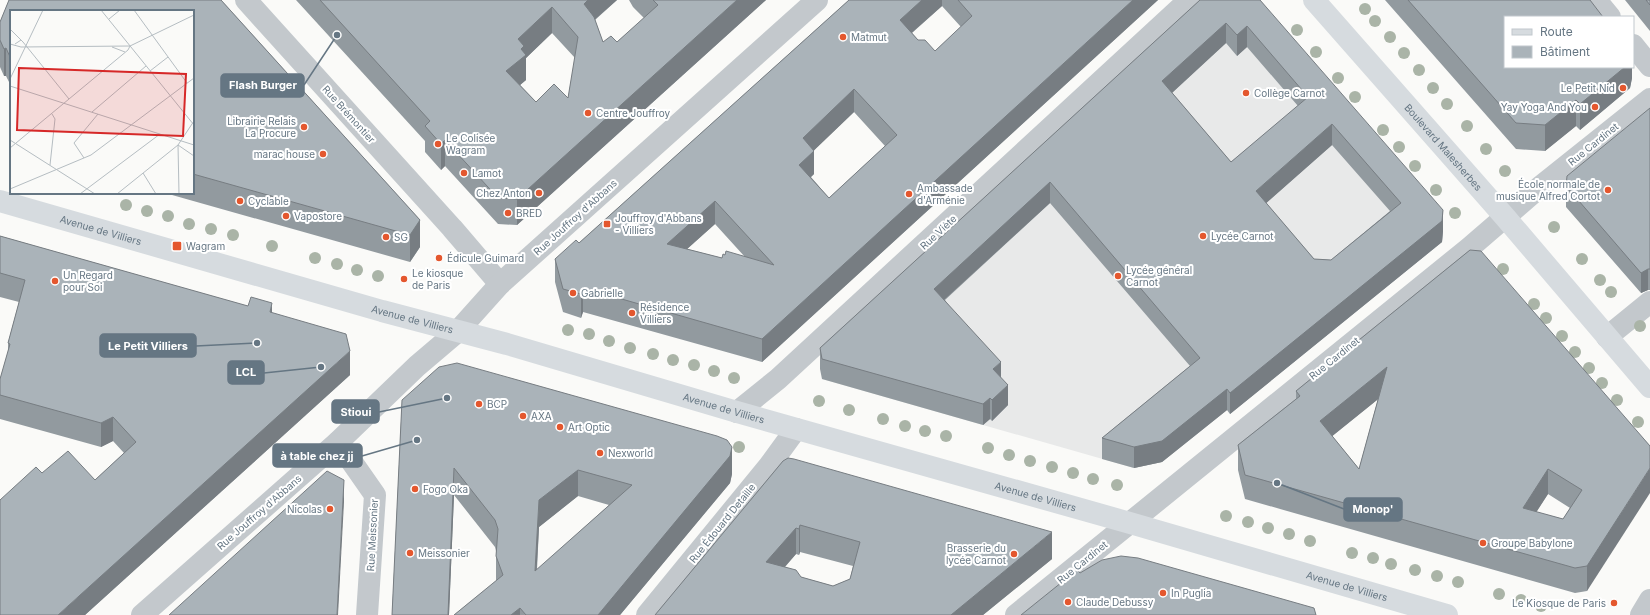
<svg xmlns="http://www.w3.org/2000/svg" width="1650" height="615" font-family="Inter,sans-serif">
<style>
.built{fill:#e8e9e9}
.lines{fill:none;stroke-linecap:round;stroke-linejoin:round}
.minor{stroke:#c3c8cc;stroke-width:22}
.major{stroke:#d6dbdf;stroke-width:22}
.tree{fill:#aab4a7}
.wall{fill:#929a9f;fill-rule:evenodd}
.shaded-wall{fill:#777d82}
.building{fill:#aab3b9;stroke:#777d82;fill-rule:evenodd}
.poi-dot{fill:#e4572e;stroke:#fff;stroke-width:1.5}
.labels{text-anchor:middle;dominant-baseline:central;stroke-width:4;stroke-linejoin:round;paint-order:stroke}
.poi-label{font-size:10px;fill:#657683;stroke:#fff;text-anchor:start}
.street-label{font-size:10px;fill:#657683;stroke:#fff}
.inset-road{fill:none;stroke:#b5bdc2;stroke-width:1}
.view{fill:#d62828;fill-opacity:0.15;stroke:#d62828;stroke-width:2}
.inset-edge{fill:none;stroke:#657683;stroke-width:2}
.leader{fill:none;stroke:#657683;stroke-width:1.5}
.callout-dot{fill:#657683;stroke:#fff;stroke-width:1.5}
.callout{fill:#657683;stroke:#657683;stroke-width:1.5}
.callout-label{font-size:11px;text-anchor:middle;font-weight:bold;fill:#fff}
</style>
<rect width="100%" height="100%" fill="#fafaf8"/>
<!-- built -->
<polygon class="built" points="1223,0 1353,128 1443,231 1442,242 1230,414 1227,410 1162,462 1134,468 822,379"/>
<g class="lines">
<!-- minor -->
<g class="minor">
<polyline points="246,0 452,228 500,284"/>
<polyline points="1596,0 1610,17"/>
<polyline points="1633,45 1650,66"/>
<polyline points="1607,337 1650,302"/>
<polyline points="737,412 778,379 1189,0"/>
<polyline points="338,442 375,495 367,615"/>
<polyline points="142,615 338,442 417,366 457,332 500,284 817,0"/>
<polyline points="647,615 769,466 796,429"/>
<polyline points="1016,615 1468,249 1541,186 1650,99"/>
<polyline points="1641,615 1650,600"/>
</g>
<!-- major -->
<g class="major">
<path id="s1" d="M1314,0L1505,217L1650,387"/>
<path id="s2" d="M0,201L382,311L507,344L737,412L1130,523L1447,615"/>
</g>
</g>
<!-- trees -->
<g class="tree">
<circle cx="1365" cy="9" r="6"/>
<circle cx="1375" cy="21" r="6"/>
<circle cx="1297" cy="30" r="6"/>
<circle cx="1390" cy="37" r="6"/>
<circle cx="1316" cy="52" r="6"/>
<circle cx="1404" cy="53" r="6"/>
<circle cx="1419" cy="70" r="6"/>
<circle cx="1338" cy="78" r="6"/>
<circle cx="1433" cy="88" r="6"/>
<circle cx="1355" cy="97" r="6"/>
<circle cx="1447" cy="104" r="6"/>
<circle cx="1467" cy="126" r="6"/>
<circle cx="1383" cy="130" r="6"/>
<circle cx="1399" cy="147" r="6"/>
<circle cx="1486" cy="149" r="6"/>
<circle cx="1415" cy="166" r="6"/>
<circle cx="1505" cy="171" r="6"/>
<circle cx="1436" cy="190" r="6"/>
<circle cx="126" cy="205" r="6"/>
<circle cx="147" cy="211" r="6"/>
<circle cx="1455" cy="213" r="6"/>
<circle cx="168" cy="216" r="6"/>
<circle cx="189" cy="224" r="6"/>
<circle cx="1554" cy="227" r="6"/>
<circle cx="211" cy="229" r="6"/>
<circle cx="233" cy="235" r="6"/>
<circle cx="272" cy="246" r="6"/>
<circle cx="315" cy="258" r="6"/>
<circle cx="1582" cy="259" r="6"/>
<circle cx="337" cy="264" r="6"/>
<circle cx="1503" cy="269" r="6"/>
<circle cx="357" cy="270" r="6"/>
<circle cx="378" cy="276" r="6"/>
<circle cx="1600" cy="280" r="6"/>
<circle cx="1611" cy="292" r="6"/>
<circle cx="1534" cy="304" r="6"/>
<circle cx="1546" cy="318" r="6"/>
<circle cx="1640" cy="326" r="6"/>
<circle cx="568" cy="330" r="6"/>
<circle cx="589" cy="334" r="6"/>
<circle cx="1562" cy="336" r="6"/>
<circle cx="609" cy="341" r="6"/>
<circle cx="630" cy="348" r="6"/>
<circle cx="1575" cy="352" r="6"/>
<circle cx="653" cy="354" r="6"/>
<circle cx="673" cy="360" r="6"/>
<circle cx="694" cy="365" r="6"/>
<circle cx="1589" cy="368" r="6"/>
<circle cx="714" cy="371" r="6"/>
<circle cx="734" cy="378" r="6"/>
<circle cx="1602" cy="383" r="6"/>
<circle cx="1617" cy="400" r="6"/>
<circle cx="819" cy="401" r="6"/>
<circle cx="849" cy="410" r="6"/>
<circle cx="883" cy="419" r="6"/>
<circle cx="1638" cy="422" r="6"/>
<circle cx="905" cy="426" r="6"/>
<circle cx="925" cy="431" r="6"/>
<circle cx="946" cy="436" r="6"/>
<circle cx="739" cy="447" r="6"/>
<circle cx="988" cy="448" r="6"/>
<circle cx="1009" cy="455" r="6"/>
<circle cx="1030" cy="461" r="6"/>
<circle cx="1052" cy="467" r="6"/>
<circle cx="1073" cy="473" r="6"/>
<circle cx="1093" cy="479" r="6"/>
<circle cx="1117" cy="485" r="6"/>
<circle cx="1226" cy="516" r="6"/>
<circle cx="1248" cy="522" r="6"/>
<circle cx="1268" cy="528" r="6"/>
<circle cx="1289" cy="534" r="6"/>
<circle cx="1310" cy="541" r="6"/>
<circle cx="1352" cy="553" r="6"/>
<circle cx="1373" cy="558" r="6"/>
<circle cx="1391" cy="564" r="6"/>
<circle cx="1415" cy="570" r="6"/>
<circle cx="1437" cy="576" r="6"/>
<circle cx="1458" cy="582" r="6"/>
<circle cx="1499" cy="594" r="6"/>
<circle cx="1521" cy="600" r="6"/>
<circle cx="1541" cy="606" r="6"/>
</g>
<!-- wall -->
<g class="wall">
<polygon points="9,0 221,0 420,220 420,247 410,262 165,193 193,193 193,11 11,11 11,86 6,76 4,76 0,67 0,22"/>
<path d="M296,0H617L595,20L603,42H617L644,18L633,7L629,0H766L517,225L498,224L445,166L441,170L425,152V141ZM552,33L575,58L568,98L536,102L520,85L526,80V58Z"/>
<path d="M849,0H1158L762,362L583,312L581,318L563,312L555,282V259L579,243ZM942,6L961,27L935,51L918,40L912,33ZM854,112L885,146L829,198L811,177L814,174V150ZM715,224L745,257L725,255L722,258L687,249Z"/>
<path d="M1200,0H1260L1443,231L1442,242L1230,414L1227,410L1162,462L1134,468L1102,459V438L1190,366L1050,203L945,300L1001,378L1008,405L992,421L990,419L983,425L822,379L820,369V348ZM1226,43L1237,56L1247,47L1298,106L1231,162L1172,93ZM1332,145L1390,211L1331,260L1314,259L1266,203Z"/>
<polygon points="1385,0 1590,0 1632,67 1632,78 1630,88 1580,130 1576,126 1545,151 1516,149"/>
<polygon points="1625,0 1650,0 1650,31"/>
<polygon points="1650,108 1650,290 1648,290 1641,293 1566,207 1566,186"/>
<polygon points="0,236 272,313 350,375 85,615 42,473 95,480 124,453 113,441 101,447 0,419 0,379 8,352 8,343 19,302 0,297"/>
<path d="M1470,250L1650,446L1587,591L1575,593L1245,499L1238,470V445L1296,399V391ZM1378,399L1359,469L1332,436ZM1548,494L1570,508L1563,519L1536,512Z"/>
<path d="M402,400L732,474L730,483L620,615H454L496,581V551L495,547L454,495L449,615H392ZM578,496L609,505L537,570L539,527Z"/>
<path d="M783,461L1052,559L983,615H655ZM800,552L853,566L850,579L833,586L801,577L785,567L796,554L799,555Z"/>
</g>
<!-- shaded-wall -->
<g class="shaded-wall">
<polygon points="588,0 617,0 584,29 584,4"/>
<polygon points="737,0 766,0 517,225 517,199"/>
<polygon points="922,0 942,0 942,6 900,43 900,20"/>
<polygon points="1133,0 1158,0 762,362 762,339"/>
<polygon points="552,7 552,33 526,58 526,80 506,97 506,71 518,39"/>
<polygon points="1226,23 1226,43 1162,102 1162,81"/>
<polygon points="1247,26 1247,47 1237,56 1237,35"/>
<polygon points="6,48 6,76 4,76 4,49"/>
<polygon points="1625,67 1632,67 1632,78 1630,88 1580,130 1580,104"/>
<polygon points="854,89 854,112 803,161 803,138"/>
<polygon points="1576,100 1576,126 1545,151 1545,125"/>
<polygon points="1332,124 1332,145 1256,212 1256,191"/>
<polygon points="445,140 445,166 441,170 441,144"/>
<polygon points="814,151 814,174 799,188 799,165"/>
<polygon points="1050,182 1050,203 934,309 934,289"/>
<polygon points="715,201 715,224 667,267 667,244"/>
<polygon points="1443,210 1443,231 1442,242 1230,414 1230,393"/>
<polygon points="420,220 420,247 410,262 410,235"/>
<polygon points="1648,269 1648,290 1641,293 1641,273"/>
<polygon points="583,288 583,312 581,318 581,294"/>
<polygon points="272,303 272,327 270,312"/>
<polygon points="350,351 350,375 85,615 58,615"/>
<polygon points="1001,362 1001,383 993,369"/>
<polygon points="1387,367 1387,392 1320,446 1320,421"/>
<polygon points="1008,385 1008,405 992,421 992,400"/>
<polygon points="1227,389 1227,410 1162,462 1134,468 1134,447"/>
<polygon points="990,398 990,419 983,425 983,404"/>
<polygon points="113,417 113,441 101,447 101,423"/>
<polygon points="732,447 732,474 730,483 620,615 598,615"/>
<polygon points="454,468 454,495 449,615 448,615"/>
<polygon points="1650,468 1650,493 1587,591 1587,566"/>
<polygon points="1548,469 1548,494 1523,533 1523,508"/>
<polygon points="578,470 578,496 539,527 535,598 535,571 539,500"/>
<polygon points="344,480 344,502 338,615 337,615"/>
<polygon points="800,525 800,552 799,555 799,529"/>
<polygon points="796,528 796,554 766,588 766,562"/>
<polygon points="1052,532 1052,559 983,615 951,615"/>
<polygon points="520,608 520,615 511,615"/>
</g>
<!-- building -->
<g class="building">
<polygon points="9,0 221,0 420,220 410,235 193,174 193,11 11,11 11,59 6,48 4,49 0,40 0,22"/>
<path d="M320,0H588L584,4L594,17L603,42L611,36L617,42L658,5L653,0H737L517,199L498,198L445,140L441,144L425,126L430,121ZM552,7L578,37L568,98L554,84L536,102L506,71L526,55L521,49L524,46L518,39Z"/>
<path d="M849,0H922L900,20L918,40H925L935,51L972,16L958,0H1133L762,339L583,288L581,294L563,289L555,259L576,240L579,243ZM854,89L897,135L829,198L799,165L814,151L803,138ZM715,201L774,265L726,251L725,255L723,254L722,258L667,244Z"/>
<path d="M1200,0H1260L1443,210L1442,221L1230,393L1227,389L1162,441L1134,447L1102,438L1200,358L1050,182L934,289L1001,362L993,369L1008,385L992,400L990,398L983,404L822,359L820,348ZM1226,23L1237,35L1247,26L1308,97L1231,162L1162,81ZM1332,124L1401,203L1331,260L1314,259L1256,191Z"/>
<polygon points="1408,0 1590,0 1603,17 1505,17 1505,67 1625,67 1580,104 1576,100 1545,125 1516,123"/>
<polygon points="1646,0 1650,0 1650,5"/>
<polygon points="1650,108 1650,269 1648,269 1641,273 1566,186 1567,176"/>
<polygon points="0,236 248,306 251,297 272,303 270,312 346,334 350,351 58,615 0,615 0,500 36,467 42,473 68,451 95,480 136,442 113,417 101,423 0,395 0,379 10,344 8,343 25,280 0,273"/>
<path d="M1470,250L1481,251L1650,446V468L1587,566L1575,568L1245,475L1238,445L1300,396L1296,391ZM1387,367L1359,469L1320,421ZM1548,469L1582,490L1563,519L1523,508Z"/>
<path d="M457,363L717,436L727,440L732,447L730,456L598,615H526L520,608L511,615H454L503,575L496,556L498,529L495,520L454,468L448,615H392L402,400L439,367ZM578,470L632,485L535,571L539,500Z"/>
<path d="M788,458L794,459L1052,532L951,615H655L783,461ZM800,525L860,542L850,579L833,586L801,577L796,570L766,562L796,528L799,529Z"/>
<polygon points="327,471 344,480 337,615 169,615"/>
<polygon points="1121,556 1138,558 1314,608 1316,615 1021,615 1077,570 1080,573 1102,560"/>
</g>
<!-- markers -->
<g class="poi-dot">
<circle cx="843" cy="37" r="4"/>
<circle cx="1623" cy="88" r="4"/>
<circle cx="1246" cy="93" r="4"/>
<circle cx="1595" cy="107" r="4"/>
<circle cx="588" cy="113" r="4"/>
<circle cx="304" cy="127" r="4"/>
<circle cx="438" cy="144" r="4"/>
<circle cx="323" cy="154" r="4"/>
<circle cx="464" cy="173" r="4"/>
<circle cx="1608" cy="190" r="4"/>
<circle cx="539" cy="193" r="4"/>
<circle cx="909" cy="194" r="4"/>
<circle cx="240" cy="201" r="4"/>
<circle cx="508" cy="213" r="4"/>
<circle cx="286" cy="216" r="4"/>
<rect x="603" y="220" width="8" height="8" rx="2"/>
<circle cx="1203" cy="236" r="4"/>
<circle cx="386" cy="237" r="4"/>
<rect x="172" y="241" width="10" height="10" rx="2"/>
<circle cx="439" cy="258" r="4"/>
<circle cx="1118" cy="276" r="4"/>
<circle cx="404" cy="279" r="4"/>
<circle cx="55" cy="281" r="4"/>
<circle cx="573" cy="293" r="4"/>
<circle cx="632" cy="313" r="4"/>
<circle cx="479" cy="404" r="4"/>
<circle cx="523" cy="416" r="4"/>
<circle cx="560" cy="427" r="4"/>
<circle cx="600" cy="453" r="4"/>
<circle cx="415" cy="489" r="4"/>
<circle cx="330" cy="509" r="4"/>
<circle cx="1483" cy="543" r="4"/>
<circle cx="410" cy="553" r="4"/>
<circle cx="1014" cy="554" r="4"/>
<circle cx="1163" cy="593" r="4"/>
<circle cx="1068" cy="602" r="4"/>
<circle cx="1614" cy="603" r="4"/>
</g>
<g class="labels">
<!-- poi labels -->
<g class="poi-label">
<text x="851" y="37">Matmut</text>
<text x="1615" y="88" text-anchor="end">Le Petit Nid</text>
<text x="1254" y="93">Collège Carnot</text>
<text x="1587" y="107" text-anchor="end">Yay Yoga And You</text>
<text x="596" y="113">Centre Jouffroy</text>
<text x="296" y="121" text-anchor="end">Librairie Relais<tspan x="296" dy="12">La Procure</tspan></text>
<text x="446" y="138">Le Colisée<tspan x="446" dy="12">Wagram</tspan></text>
<text x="315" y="154" text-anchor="end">marac house</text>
<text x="472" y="173">Lamot</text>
<text x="1600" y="184" text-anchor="end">École normale de<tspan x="1600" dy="12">musique Alfred Cortot</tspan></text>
<text x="917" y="188">Ambassade<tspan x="917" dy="12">d'Arménie</tspan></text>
<text x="531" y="193" text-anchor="end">Chez Anton</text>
<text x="248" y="201">Cyclable</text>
<text x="516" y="213">BRED</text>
<text x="294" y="216">Vapostore</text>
<text x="615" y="218">Jouffroy d'Abbans<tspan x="615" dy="12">- Villiers</tspan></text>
<text x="1211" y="236">Lycée Carnot</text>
<text x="394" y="237">SG</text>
<text x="186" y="246">Wagram</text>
<text x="447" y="258">Édicule Guimard</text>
<text x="1126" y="270">Lycée général<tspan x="1126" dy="12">Carnot</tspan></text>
<text x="412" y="273">Le kiosque<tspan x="412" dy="12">de Paris</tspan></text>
<text x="63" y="275">Un Regard<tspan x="63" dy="12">pour Soi</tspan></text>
<text x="581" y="293">Gabrielle</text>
<text x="640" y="307">Résidence<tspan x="640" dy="12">Villiers</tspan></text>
<text x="487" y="404">BCP</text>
<text x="531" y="416">AXA</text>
<text x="568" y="427">Art Optic</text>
<text x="608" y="453">Nexworld</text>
<text x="423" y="489">Fogo Oka</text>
<text x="322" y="509" text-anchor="end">Nicolas</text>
<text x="1491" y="543">Groupe Babylone</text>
<text x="1006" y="548" text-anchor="end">Brasserie du<tspan x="1006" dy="12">lycée Carnot</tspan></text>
<text x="418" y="553">Meissonier</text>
<text x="1171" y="593">In Puglia</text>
<text x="1076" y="602">Claude Debussy</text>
<text x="1606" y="603" text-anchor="end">Le Kiosque de Paris</text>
</g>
<!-- street labels -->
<g class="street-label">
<text transform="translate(349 114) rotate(48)">Rue Brémontier</text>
<text transform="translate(1593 144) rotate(-39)">Rue Cardinet</text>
<text stroke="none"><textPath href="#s1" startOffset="196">Boulevard Malesherbes</textPath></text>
<text transform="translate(575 217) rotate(-42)">Rue Jouffroy d'Abbans</text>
<text stroke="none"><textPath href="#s2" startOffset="105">Avenue de Villiers</textPath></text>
<text transform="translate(938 232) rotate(-43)">Rue Viète</text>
<text stroke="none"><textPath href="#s2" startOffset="429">Avenue de Villiers</textPath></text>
<text transform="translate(1334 358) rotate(-39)">Rue Cardinet</text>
<text stroke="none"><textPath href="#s2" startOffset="753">Avenue de Villiers</textPath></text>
<text stroke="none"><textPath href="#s2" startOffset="1077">Avenue de Villiers</textPath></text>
<text transform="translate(259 512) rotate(-41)">Rue Jouffroy d'Abbans</text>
<text transform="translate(722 523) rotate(-51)">Rue Édouard Detaille</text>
<text transform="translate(372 535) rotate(-87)">Rue Meissonier</text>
<text transform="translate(1082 562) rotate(-39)">Rue Cardinet</text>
<text stroke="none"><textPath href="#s2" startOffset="1401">Avenue de Villiers</textPath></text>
</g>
</g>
<!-- overview -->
<g transform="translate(10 10)">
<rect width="184" height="184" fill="#fafaf8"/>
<path class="inset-road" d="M91,0L184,115M124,0L177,73M99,9L110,0M0,19L11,30M0,34L11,37L120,36L184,5M5,34L11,30L13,32L59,89M102,37L115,42M140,61L158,47M0,69L33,0M0,76L184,135M82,102L136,56M0,130L85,184M168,135L169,184M168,135L184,146M0,138L118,40L120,36M74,148L64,133L88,104M40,155L45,109L42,104M133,163L146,184M0,179L81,145L184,68M70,184L150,124M107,184L168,135L184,111"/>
<path class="view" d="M9,58L176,64L173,126L7,120Z"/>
<rect width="184" height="184" class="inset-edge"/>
</g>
<!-- callouts -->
<path class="leader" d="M337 35L304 85M257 343L196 346M321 367L264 373M447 398L379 412M417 440L362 456M1277 483L1344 509"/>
<g class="callout-dot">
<circle cx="337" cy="35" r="4"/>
<circle cx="257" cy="343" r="4"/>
<circle cx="321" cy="367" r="4"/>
<circle cx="447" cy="398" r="4"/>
<circle cx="417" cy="440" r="4"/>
<circle cx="1277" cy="483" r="4"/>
</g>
<g class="callout">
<rect x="221" y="74" width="83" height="23" rx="4"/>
<rect x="100" y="334" width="96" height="23" rx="4"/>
<rect x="228" y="361" width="36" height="23" rx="4"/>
<rect x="332" y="400" width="47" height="23" rx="4"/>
<rect x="273" y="444" width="89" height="23" rx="4"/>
<rect x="1344" y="498" width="58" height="23" rx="4"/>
</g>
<g class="callout-label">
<text x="263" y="89">Flash Burger</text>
<text x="148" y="350">Le Petit Villiers</text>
<text x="246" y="376">LCL</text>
<text x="356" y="416">Stioui</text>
<text x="317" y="460">à table chez jj</text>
<text x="1373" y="513">Monop'</text>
</g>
<!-- legend -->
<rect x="1504" y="16" width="130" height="52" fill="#ffffff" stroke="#c1c8cd"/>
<rect x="1512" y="29" width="20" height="6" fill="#d6dbdf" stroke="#c1c8cd"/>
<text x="1540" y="36" font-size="12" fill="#657683">Route</text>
<rect x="1512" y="46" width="20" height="12" fill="#aab3b9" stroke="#c1c8cd"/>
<text x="1540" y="56" font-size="12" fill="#657683">Bâtiment</text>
</svg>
